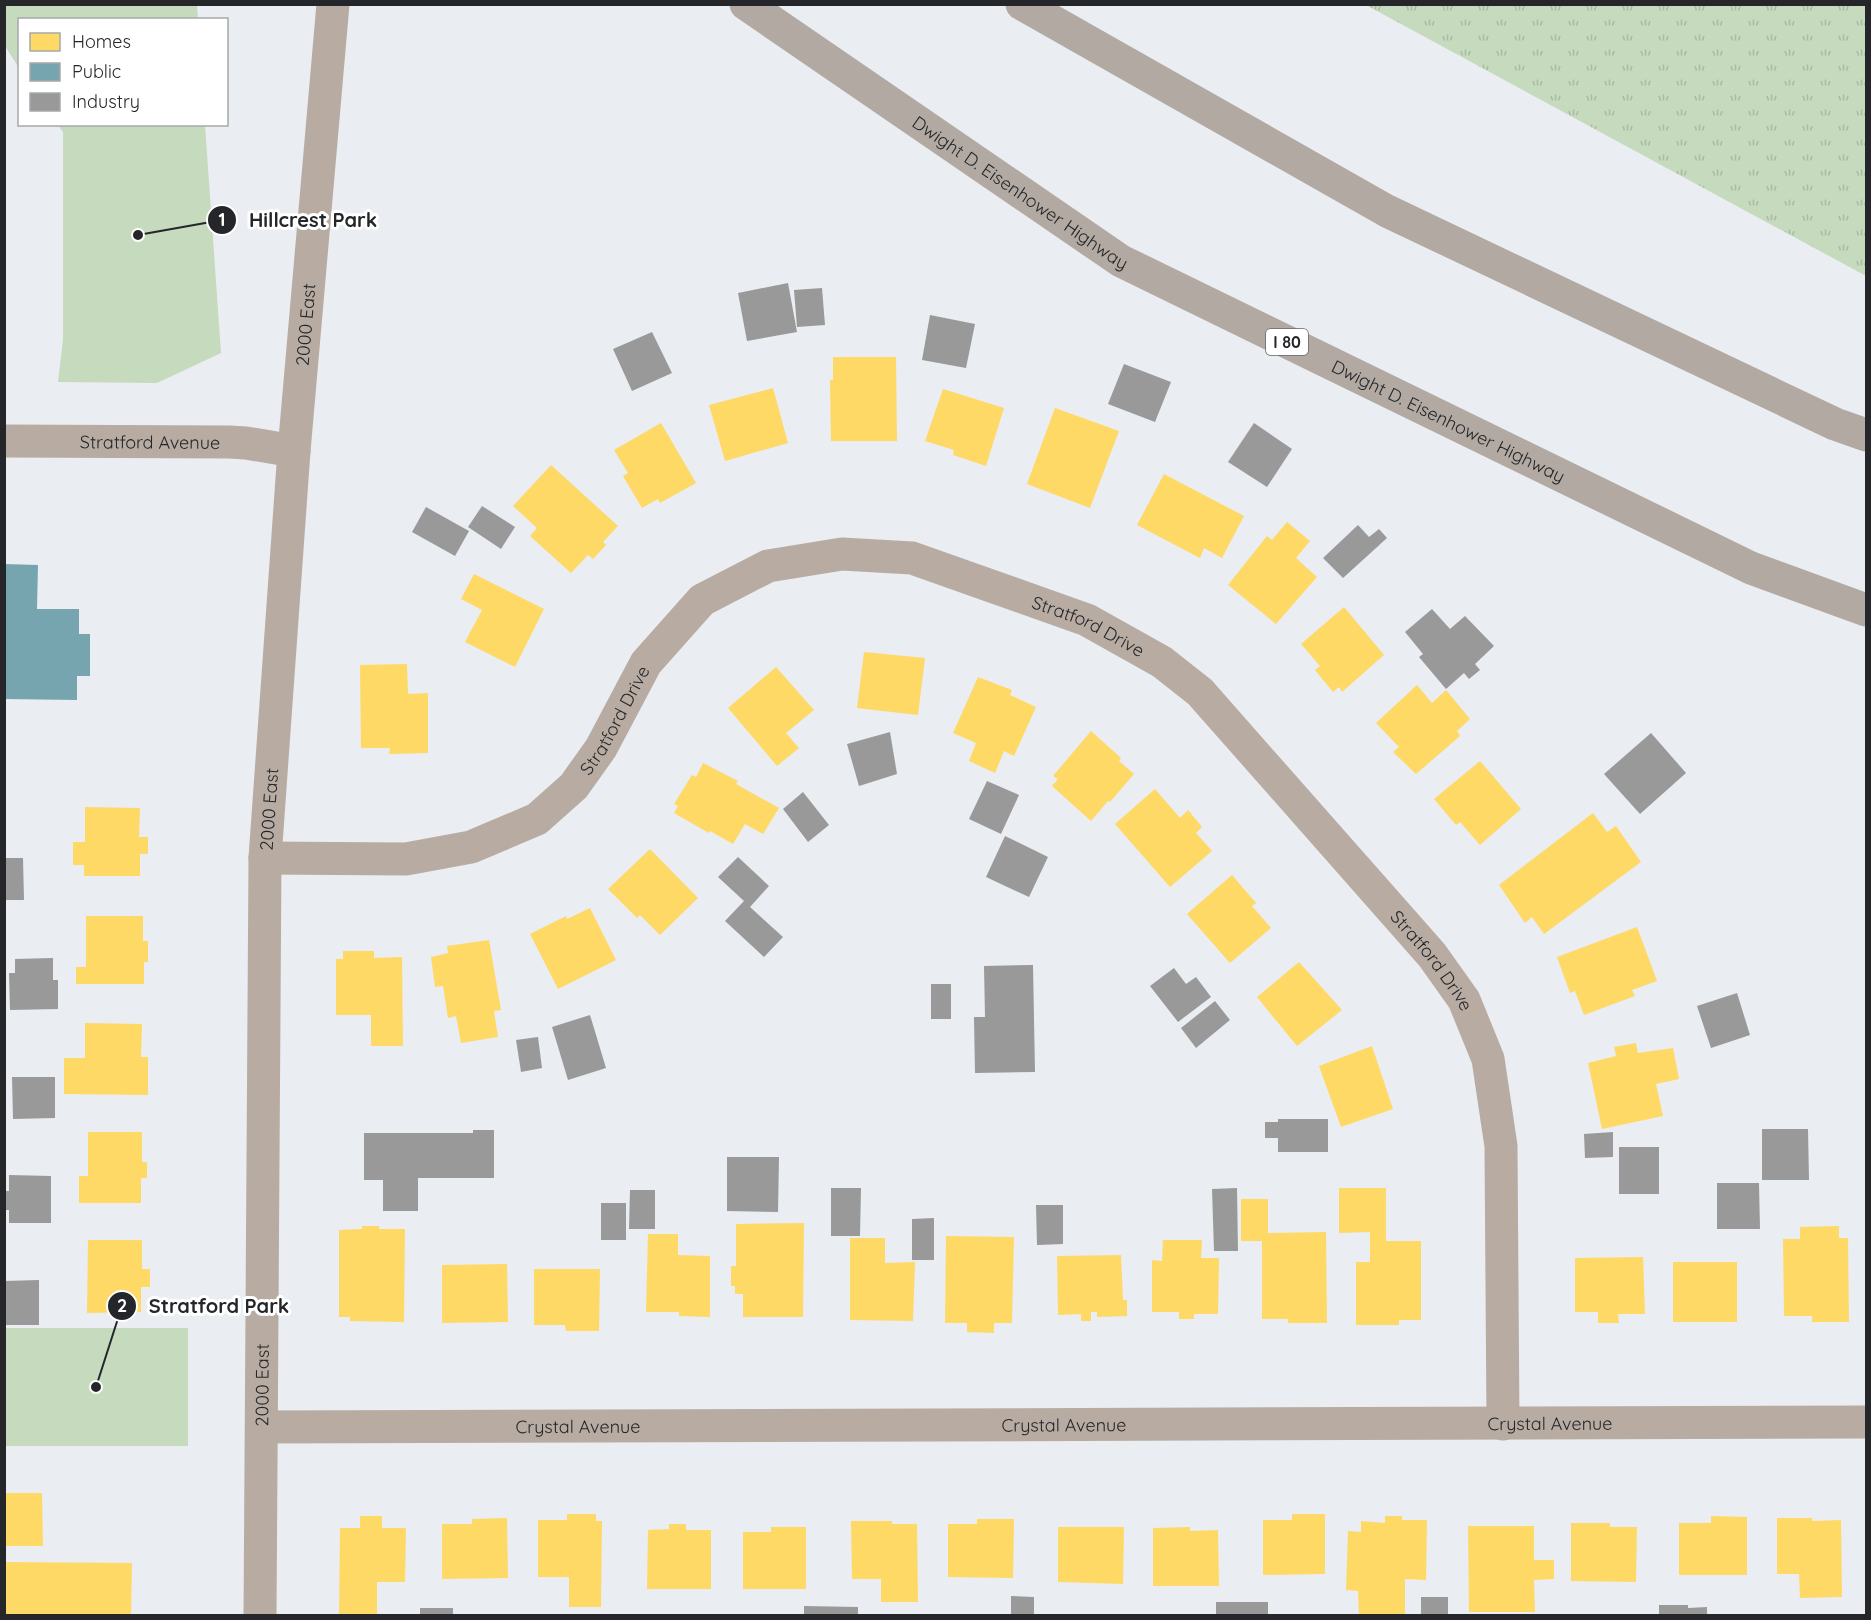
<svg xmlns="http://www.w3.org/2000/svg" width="1871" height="1620" font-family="Quicksand,sans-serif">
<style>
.grass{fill:url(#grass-tufts)}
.park{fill:#c6dabe}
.homes{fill:#ffd966}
.public{fill:#76a5af}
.industry{fill:#999}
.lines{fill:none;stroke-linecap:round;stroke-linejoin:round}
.minor{stroke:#b8aca2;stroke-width:33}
.tertiary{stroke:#b8aca2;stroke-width:33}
.motorway{stroke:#b2a9a2;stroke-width:33}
.labels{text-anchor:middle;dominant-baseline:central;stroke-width:6;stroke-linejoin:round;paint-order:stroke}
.shield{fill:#fff;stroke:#66676a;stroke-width:1.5}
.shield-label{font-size:16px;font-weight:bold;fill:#24262a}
.street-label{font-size:18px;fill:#24262a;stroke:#fff}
.leader{fill:none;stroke:#24262a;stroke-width:2}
.callout-dot{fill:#24262a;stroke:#fff;stroke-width:2}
.mark-label{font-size:18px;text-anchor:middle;font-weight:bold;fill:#fff}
.callout-label{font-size:20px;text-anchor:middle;font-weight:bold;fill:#24262a;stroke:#fff;stroke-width:6;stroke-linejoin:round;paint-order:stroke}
</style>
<defs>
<pattern id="grass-tufts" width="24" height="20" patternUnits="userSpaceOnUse" patternTransform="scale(1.5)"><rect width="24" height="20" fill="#c6dabe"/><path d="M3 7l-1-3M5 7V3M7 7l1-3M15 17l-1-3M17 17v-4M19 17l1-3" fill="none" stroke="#aabba3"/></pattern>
</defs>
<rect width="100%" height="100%" fill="#eaedf2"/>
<!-- grass -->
<polygon class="grass" points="1366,5 1866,5 1866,276"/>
<!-- park -->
<g class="park">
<polygon points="4,5 197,5 198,19 20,20 19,68 5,46"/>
<polygon points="58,125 205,125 221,353 157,383 58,382 63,339 63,132"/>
<rect x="5" y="1328" width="183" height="118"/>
</g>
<!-- homes -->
<g class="homes">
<polygon points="833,357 896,357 897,441 831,441 830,380 833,380"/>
<polygon points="773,388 788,443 725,461 709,405"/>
<polygon points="943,389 1004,408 986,466 953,455 954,450 925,441"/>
<polygon points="1055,408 1119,431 1090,508 1027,484"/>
<polygon points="661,423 696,483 660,503 658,499 642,508 623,476 628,473 614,450"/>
<polygon points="551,465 618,526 603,542 606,545 593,559 588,555 571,573 530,536 537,528 513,506"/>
<polygon points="1164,474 1244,516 1222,558 1204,548 1200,558 1137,525"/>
<polygon points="1287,522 1310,541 1296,558 1317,577 1276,624 1228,585 1267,536 1272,540"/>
<polygon points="474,574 544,609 515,667 465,642 482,610 461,599"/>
<polygon points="1344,607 1384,655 1342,692 1339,687 1333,692 1315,670 1320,666 1301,644"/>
<polygon points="864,652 925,658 918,715 857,708"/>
<polygon points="407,664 408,694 428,693 428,753 389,754 390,748 361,748 360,665"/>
<polygon points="776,667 814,710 786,733 799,748 777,766 728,708"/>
<polygon points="978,677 1012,690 1010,695 1036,707 1014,756 1004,751 995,773 969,761 976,743 953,733"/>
<polygon points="1417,685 1432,703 1446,690 1470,719 1457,731 1460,736 1416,774 1393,752 1399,747 1376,723"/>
<polygon points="1091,731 1121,758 1119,761 1134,774 1110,802 1108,801 1091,821 1052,786 1058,779 1053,776"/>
<polygon points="1480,761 1521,809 1480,845 1460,822 1456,825 1434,799"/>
<polygon points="703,763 738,781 736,784 779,808 763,834 745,824 733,844 710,831 709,833 674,813 678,806 674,804 692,775 696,777"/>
<polygon points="1155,789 1180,818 1188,810 1202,827 1196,833 1212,851 1170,887 1115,824"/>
<polygon points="85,807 140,808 139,837 148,837 148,854 140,854 140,876 84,876 84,865 73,865 73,842 85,842"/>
<polygon points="1593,813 1607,832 1616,826 1641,862 1544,934 1532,917 1525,923 1499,885"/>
<polygon points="650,849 698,898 660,935 640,915 637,918 608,889"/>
<polygon points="1232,875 1256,903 1252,906 1271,928 1230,963 1187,914"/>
<polygon points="590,908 616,960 558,989 530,934 566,916 567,919"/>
<polygon points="86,916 143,916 143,941 148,941 148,962 144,962 144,984 76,984 76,967 86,967"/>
<polygon points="1637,927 1657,981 1632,990 1635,996 1584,1015 1575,991 1570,993 1557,957"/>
<polygon points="489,940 501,1010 494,1011 498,1037 461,1043 456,1016 448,1018 443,986 435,987 431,957 448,953 447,946"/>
<polygon points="343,951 374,951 374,958 402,957 403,1046 371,1046 371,1015 336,1015 336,959 343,959"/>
<polygon points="1299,962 1342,1010 1297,1046 1257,997"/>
<polygon points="85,1023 142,1024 141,1057 148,1057 148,1095 64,1094 64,1058 85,1058"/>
<polygon points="1636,1043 1638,1053 1673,1048 1679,1079 1656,1084 1663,1116 1602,1129 1588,1063 1616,1056 1614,1047"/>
<polygon points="1372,1046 1393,1109 1341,1127 1319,1066"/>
<polygon points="88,1132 142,1132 142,1162 147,1162 147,1178 141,1178 141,1203 79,1203 79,1176 88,1176"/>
<polygon points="1339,1188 1386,1188 1386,1241 1421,1241 1421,1320 1399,1320 1399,1325 1356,1325 1356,1262 1370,1262 1370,1232 1339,1233"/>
<polygon points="1241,1199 1268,1199 1268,1233 1326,1232 1327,1323 1288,1323 1288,1319 1262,1319 1262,1241 1241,1241"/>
<polygon points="804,1223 803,1317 743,1317 743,1294 735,1294 735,1286 731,1286 731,1266 736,1266 736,1224"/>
<polygon points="362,1226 379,1226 379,1229 405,1229 404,1322 350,1321 350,1317 339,1317 339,1230 362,1229"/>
<polygon points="1839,1226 1839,1238 1848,1238 1849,1322 1812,1322 1812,1316 1784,1316 1783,1239 1800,1239 1800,1227"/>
<polygon points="648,1234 678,1234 678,1255 710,1256 710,1317 679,1316 679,1312 646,1312"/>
<polygon points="946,1236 1014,1237 1012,1323 994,1323 994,1333 967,1332 967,1323 945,1323"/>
<polygon points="850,1238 885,1238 885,1263 915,1262 913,1321 850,1320"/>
<polygon points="88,1240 142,1240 142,1269 150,1269 150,1287 141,1287 141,1312 87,1313"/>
<polygon points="1163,1240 1202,1240 1201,1258 1219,1258 1218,1314 1194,1314 1194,1319 1179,1319 1179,1312 1152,1312 1152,1260 1162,1261"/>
<polygon points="1121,1255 1123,1300 1127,1300 1127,1316 1097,1317 1097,1312 1091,1312 1091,1321 1081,1321 1081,1314 1058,1315 1057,1256"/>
<polygon points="1643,1257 1645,1314 1618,1314 1619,1323 1598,1323 1598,1312 1575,1312 1575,1258"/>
<rect x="1673" y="1262" width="64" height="60"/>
<polygon points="507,1264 508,1322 442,1323 442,1265"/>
<polygon points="534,1269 600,1269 599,1331 566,1331 565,1325 534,1325"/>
<polygon points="4,1493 42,1493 43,1546 5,1546"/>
<polygon points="567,1514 596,1514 596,1521 602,1521 601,1607 569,1607 569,1577 538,1577 538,1520 567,1520"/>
<polygon points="1292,1514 1325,1514 1325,1574 1263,1575 1263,1520 1292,1520"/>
<polygon points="360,1516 382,1516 382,1528 406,1528 405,1582 377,1582 377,1616 339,1616 340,1528 360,1528"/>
<polygon points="1385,1516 1402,1516 1402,1520 1427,1520 1426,1580 1405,1579 1405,1616 1359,1616 1358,1591 1346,1590 1348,1531 1361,1532 1361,1521 1385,1523"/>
<polygon points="1711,1516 1747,1517 1747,1575 1679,1575 1679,1523 1711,1523"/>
<polygon points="507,1518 508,1578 442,1579 442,1524 472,1524 472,1519"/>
<polygon points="1777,1518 1812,1518 1812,1521 1841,1520 1842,1597 1800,1598 1799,1574 1777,1574"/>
<polygon points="977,1519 1014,1519 1013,1578 948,1577 948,1524 977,1524"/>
<polygon points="851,1521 892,1521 892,1524 917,1524 918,1602 881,1602 881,1579 852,1579"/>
<polygon points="1571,1523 1610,1523 1610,1527 1637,1527 1636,1582 1571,1581"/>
<polygon points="669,1524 686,1524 686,1530 711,1530 711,1589 647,1589 648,1530 669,1529"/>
<polygon points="1468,1526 1534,1526 1534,1560 1554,1560 1554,1579 1534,1580 1535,1612 1469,1612"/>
<polygon points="771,1527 806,1527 806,1589 743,1589 743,1532 771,1532"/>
<polygon points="1058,1527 1124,1527 1123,1584 1058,1582"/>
<polygon points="1190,1527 1190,1531 1218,1530 1219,1586 1153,1586 1153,1528"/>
<polygon points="4,1562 132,1563 131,1616 4,1616"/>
</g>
<!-- public -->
<polygon class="public" points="4,564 38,565 37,609 79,609 79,634 90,634 90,676 77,676 77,700 4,699"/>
<!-- industry -->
<g class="industry">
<polygon points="788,283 797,332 747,341 738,293"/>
<polygon points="822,288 825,325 797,327 794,290"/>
<polygon points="930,315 975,324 966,368 922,360"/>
<polygon points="652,332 672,373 632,391 613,349"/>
<polygon points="1124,364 1171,382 1155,422 1108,404"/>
<polygon points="1254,423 1292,449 1267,487 1228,462"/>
<polygon points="482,506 515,527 501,549 468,527"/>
<polygon points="426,507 469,531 455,556 412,532"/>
<polygon points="1358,525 1369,537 1379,529 1387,538 1343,578 1323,558"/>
<polygon points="1432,609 1450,629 1465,616 1494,646 1475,664 1480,670 1469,679 1464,673 1446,689 1419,657 1423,654 1405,632"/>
<polygon points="890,732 897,774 859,786 847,744"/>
<polygon points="1651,733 1686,773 1640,814 1604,774"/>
<polygon points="987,781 1019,795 1001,834 969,819"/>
<polygon points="803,792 829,825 808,842 783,809"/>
<polygon points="1005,836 1048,857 1029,897 986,877"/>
<polygon points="738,857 769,886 750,907 783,937 764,957 725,921 744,901 718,877"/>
<polygon points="4,858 23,858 24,900 4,900"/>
<polygon points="53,958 53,980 58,980 58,1009 10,1010 9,973 15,973 15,959"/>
<polygon points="1033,965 1035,1072 975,1073 974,1017 985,1017 984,966"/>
<polygon points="1174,968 1186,984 1196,977 1211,997 1178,1022 1150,986"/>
<rect x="931" y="984" width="20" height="35"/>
<polygon points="1737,993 1750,1035 1711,1048 1697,1006"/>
<polygon points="1215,1001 1230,1020 1196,1048 1181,1028"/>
<polygon points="590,1015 606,1068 568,1080 552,1027"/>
<polygon points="538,1037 542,1068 521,1072 516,1040"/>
<polygon points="12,1077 55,1077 55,1118 13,1119"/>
<polygon points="1278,1119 1328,1119 1328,1152 1278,1152 1278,1138 1265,1138 1265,1122 1278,1122"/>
<polygon points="1762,1129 1808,1129 1809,1180 1762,1180"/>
<polygon points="473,1130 494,1130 494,1178 418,1178 418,1211 383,1211 383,1180 364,1180 364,1133 473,1133"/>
<polygon points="1613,1132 1613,1157 1585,1158 1584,1134"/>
<rect x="1619" y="1147" width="40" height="47"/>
<polygon points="727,1157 779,1157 778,1212 727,1211"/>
<polygon points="9,1175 51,1176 51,1223 9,1223 9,1210 4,1210 4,1191 9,1191"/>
<polygon points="1717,1183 1759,1183 1760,1229 1717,1229"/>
<polygon points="831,1188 861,1188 860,1236 831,1236"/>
<polygon points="1237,1188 1238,1251 1214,1251 1212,1189"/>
<polygon points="630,1190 655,1190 655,1229 629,1229"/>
<rect x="601" y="1203" width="25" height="37"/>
<polygon points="1036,1205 1063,1205 1063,1244 1037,1245"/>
<polygon points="934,1218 934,1260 912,1260 912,1219"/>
<polygon points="39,1280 39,1325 4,1325 4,1281"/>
<polygon points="1011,1596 1034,1597 1034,1616 1011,1616"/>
<rect x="1421" y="1597" width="27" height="19"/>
<rect x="1216" y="1602" width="52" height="14"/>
<polygon points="1659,1605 1688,1605 1688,1608 1707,1607 1707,1616 1659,1616"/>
<polygon points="804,1606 858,1607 858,1616 804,1616"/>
<rect x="420" y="1608" width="33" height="8"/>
</g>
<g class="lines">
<!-- minor -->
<g class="minor">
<path id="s1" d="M4,441L229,442L246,443L294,451"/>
<path id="s2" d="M265,858L406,859L471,847L537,819L574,786L601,748L646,663L702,600L768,566L842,554L912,558L1087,620L1162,662L1200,692L1432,955L1464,1000L1488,1059L1501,1146L1503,1424"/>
<path id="s3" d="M262,1427L1866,1422"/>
</g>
<!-- tertiary -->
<path class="tertiary" id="s4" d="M260,1616L265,858L294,451L333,4"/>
<!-- motorway -->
<g class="motorway">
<path id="s5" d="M746,4L1121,261L1751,568L1866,610"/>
<polyline points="1022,4 1387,211 1835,424 1866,435"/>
</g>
</g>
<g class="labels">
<!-- shield labels -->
<rect class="shield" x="1266" y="329" width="42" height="26" rx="4.5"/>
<g class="shield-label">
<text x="1287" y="342">I 80</text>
</g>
<!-- street labels -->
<g class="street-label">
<text stroke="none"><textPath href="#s5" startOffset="333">Dwight D. Eisenhower Highway</textPath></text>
<text stroke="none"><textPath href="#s4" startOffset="1293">2000 East</textPath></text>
<text stroke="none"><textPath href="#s5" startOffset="819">Dwight D. Eisenhower Highway</textPath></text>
<text stroke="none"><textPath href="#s1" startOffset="146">Stratford Avenue</textPath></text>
<text stroke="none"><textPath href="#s2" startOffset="964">Stratford Drive</textPath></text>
<text stroke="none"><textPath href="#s2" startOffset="406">Stratford Drive</textPath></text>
<text stroke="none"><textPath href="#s4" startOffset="807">2000 East</textPath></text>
<text stroke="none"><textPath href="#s2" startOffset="1450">Stratford Drive</textPath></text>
<text stroke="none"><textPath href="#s4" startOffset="231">2000 East</textPath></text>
<text stroke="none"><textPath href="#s3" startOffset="1288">Crystal Avenue</textPath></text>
<text stroke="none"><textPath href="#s3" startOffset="802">Crystal Avenue</textPath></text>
<text stroke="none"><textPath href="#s3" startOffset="316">Crystal Avenue</textPath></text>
</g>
</g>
<!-- callouts -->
<path class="leader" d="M138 235L222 220M96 1387L122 1306"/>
<g class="callout-dot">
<circle cx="138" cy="235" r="6"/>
<circle cx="96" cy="1387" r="6"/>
<circle cx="222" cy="220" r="15"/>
<circle cx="122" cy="1306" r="15"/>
</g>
<g class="mark-label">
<text x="222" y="226">1</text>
<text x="122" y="1312">2</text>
</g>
<g class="callout-label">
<text x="313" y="227">Hillcrest Park</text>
<text x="219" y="1313">Stratford Park</text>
</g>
<!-- border -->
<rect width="1871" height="1620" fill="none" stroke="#24262a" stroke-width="12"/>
<!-- legend -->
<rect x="18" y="18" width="210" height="108" fill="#ffffff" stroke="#a7a8aa" stroke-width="1.5"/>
<rect x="30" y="33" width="30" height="18" fill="#ffd966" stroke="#a7a8aa" stroke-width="1.5"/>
<text x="72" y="48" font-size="18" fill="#24262a">Homes</text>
<rect x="30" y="63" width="30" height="18" fill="#76a5af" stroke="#a7a8aa" stroke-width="1.5"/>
<text x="72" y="78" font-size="18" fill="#24262a">Public</text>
<rect x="30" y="93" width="30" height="18" fill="#999999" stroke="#a7a8aa" stroke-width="1.5"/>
<text x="72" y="108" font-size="18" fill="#24262a">Industry</text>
</svg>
